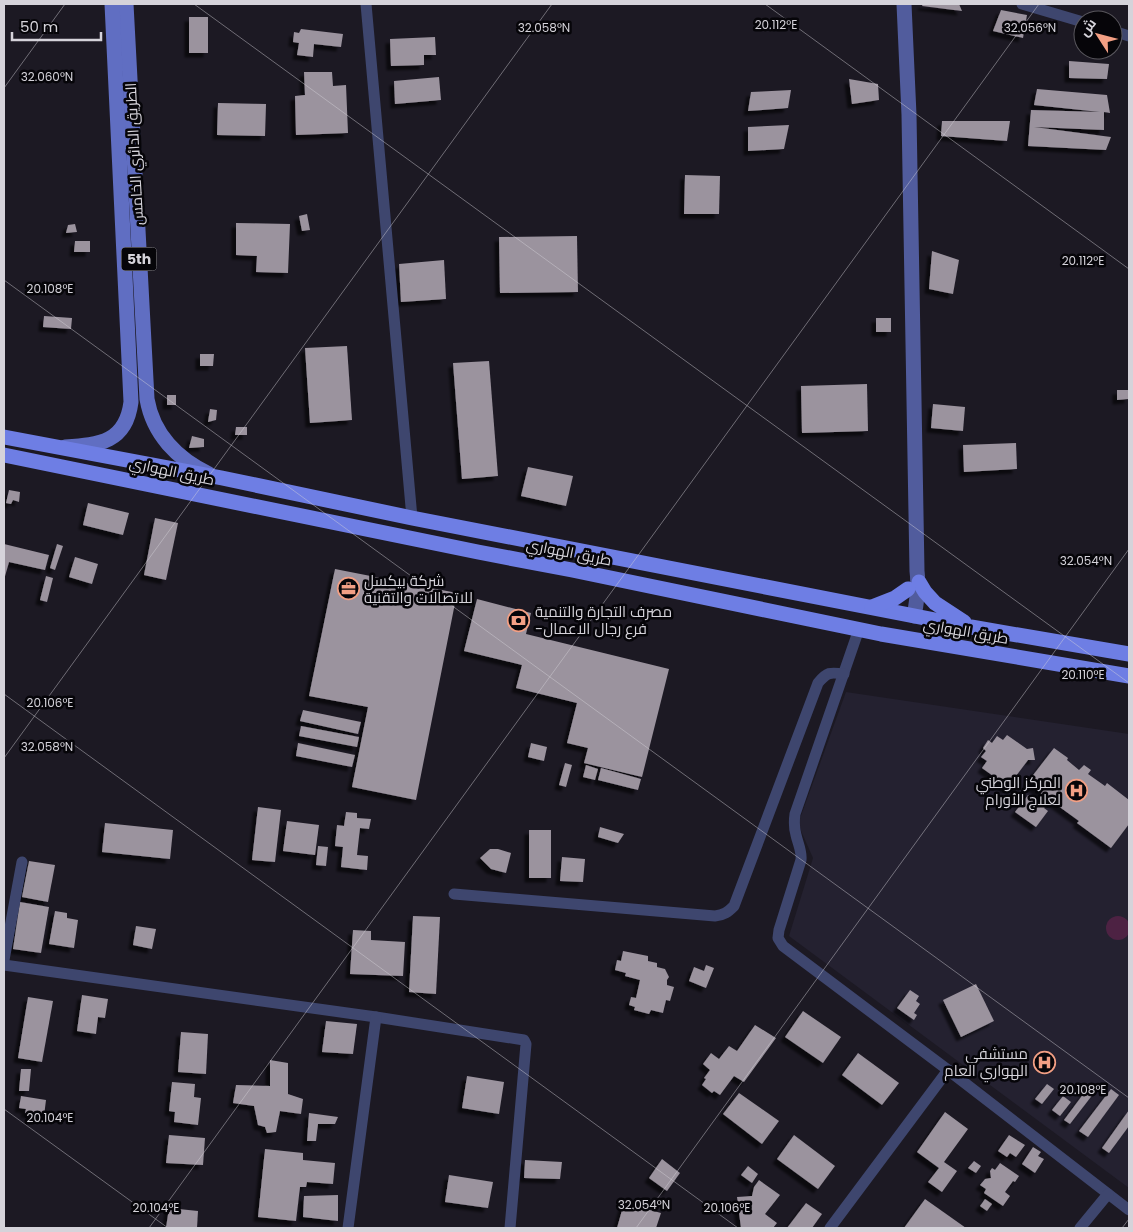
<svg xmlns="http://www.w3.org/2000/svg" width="1133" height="1232" font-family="Poppins,Cairo,sans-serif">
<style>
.built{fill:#242130}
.green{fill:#4d2243}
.building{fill:#9b939e;filter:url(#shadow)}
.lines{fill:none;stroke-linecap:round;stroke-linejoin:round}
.street{stroke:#3e466e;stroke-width:11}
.secondary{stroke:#515c9d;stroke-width:15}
.primary{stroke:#606ec2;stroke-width:15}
.highway{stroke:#6e7ee4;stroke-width:15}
.ticks{fill:none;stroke:#d5d3da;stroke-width:1;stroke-opacity:0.45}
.labels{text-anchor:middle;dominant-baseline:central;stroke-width:5;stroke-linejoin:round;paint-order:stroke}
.shield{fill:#060509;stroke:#97959b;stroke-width:1}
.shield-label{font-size:14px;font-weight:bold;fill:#d5d3da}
.street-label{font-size:15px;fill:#d5d3da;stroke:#060509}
.poi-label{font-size:15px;fill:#d5d3da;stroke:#060509;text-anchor:start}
.ticks-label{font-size:12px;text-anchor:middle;fill:#d5d3da;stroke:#060509;stroke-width:5;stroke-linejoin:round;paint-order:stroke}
</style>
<defs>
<filter id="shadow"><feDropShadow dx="-4.5" dy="4.5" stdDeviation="1" flood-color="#0009"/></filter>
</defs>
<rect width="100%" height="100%" fill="#1c1923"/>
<!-- built -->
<polygon class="built" points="846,692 1129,734 1129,1188 789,936 813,858 798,824"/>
<!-- green -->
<circle class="green" cx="1118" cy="928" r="12"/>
<!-- building -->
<g class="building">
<polygon points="923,4 959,4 962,11 922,6"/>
<polygon points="1001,10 1027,15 1023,38 993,31"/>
<rect x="189" y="17" width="19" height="36"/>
<polygon points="301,29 343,34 341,47 314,44 313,57 297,55 299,43 293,42 294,32 299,33"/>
<polygon points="435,37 436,55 424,55 424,65 391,66 390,39"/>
<polygon points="1069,61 1109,64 1107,79 1069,78"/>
<polygon points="304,72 332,72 333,86 346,85 348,133 296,135 295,96 305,95"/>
<polygon points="439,77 441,100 395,104 394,81"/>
<polygon points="849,79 878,84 879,100 852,104"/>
<polygon points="1037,89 1107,95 1110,113 1104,112 1104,130 1034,127 1111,137 1106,150 1028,146 1031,110 1100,112 1034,105"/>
<polygon points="791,90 788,108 748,111 751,92"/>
<polygon points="218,103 266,104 265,136 217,135"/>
<polygon points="942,121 1010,121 1007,141 941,136"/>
<polygon points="789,125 784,149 748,151 748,127"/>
<polygon points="685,175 720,176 719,214 684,214"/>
<polygon points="307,214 310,230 302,231 299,216"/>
<polygon points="236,223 290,224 288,273 256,272 257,256 236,255"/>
<polygon points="75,224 77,232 66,233 68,225"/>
<polygon points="577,236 578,292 500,293 499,237"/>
<polygon points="75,241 90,241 90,252 74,252"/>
<polygon points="932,251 959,260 953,294 929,289"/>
<polygon points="444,260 446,299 401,302 399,264"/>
<polygon points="44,316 72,318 71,329 43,327"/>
<rect x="876" y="318" width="15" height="14"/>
<polygon points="347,346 352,420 310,423 305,348"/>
<polygon points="200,354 214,354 213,366 200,366"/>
<polygon points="489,361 498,476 462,479 453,363"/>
<polygon points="867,384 868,431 802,433 801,386"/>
<polygon points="1117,390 1129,390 1129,399 1117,400"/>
<rect x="167" y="395" width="9" height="10"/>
<polygon points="933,404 965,407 963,431 931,428"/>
<polygon points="210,409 217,410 216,420 208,422"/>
<polygon points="236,427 247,427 247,435 235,435"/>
<polygon points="192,436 204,439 204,447 189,448"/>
<polygon points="1016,443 1017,469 964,472 963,445"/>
<polygon points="528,467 573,476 566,506 521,496"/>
<polygon points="9,490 20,492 19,502 13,500 11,504 6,503"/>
<polygon points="88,503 129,513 123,535 83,525"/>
<polygon points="155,518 178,523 166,580 144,575"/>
<polygon points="4,544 49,555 45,570 9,562 4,580"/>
<polygon points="57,544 63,546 55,570 50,568"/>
<polygon points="75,557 98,564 92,584 69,577"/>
<polygon points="335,569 457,593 416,800 352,787 368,707 309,696"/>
<polygon points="46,576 53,578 47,602 40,600"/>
<polygon points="477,599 531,613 526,634 669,669 642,777 584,763 588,748 567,743 577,703 516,688 522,665 464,651"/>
<polygon points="303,710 361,722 358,734 300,721"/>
<polygon points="301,726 359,737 357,747 299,736"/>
<polygon points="1007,735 1027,749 1033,748 1035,760 1028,760 1013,780 1015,788 1004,789 1003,783 982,768 987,761 981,757 986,751 983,748 988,740 992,743 997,736 1003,740"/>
<polygon points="298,743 355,755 352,767 296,756"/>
<polygon points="531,743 547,747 544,761 528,757"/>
<polygon points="1054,748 1068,758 1067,760 1079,770 1084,765 1091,770 1088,774 1105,786 1107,783 1129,800 1129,824 1111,848 1077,823 1079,821 1050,800 1044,808 1048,811 1036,827 1015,812 1028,795 1039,803 1045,796 1027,783"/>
<polygon points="565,763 572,765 566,787 559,785"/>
<polygon points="586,765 598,769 595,780 583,777"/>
<polygon points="601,768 641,779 638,790 598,780"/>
<polygon points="258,807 281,810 275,862 252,860"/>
<polygon points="346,812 357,813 357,818 371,819 369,829 360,828 357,855 368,856 367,870 341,867 343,847 335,846 337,825 344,826"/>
<polygon points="287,821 319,825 315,855 283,851"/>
<polygon points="105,823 173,830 170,859 102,852"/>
<polygon points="600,827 624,834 618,843 598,837"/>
<rect x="529" y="830" width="22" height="48"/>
<polygon points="318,846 328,847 326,866 316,865"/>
<polygon points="490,849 498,849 511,853 506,873 491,869 480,858"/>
<polygon points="562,857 585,859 583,882 560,881"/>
<polygon points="29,861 55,865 48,902 22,897"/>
<polygon points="20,902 49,907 41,953 13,949"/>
<polygon points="55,911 67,913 67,918 78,920 74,948 49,944"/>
<polygon points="413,916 440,917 436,994 409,992"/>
<polygon points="136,926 156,929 152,949 133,945"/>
<polygon points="353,930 371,931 371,940 405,942 403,976 350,974"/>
<polygon points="623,951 648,956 648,961 657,963 657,967 665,969 669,977 667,980 667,985 674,987 670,1001 666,1000 663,1013 651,1010 649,1014 634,1010 635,1007 629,1005 631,997 636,998 640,980 625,976 626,973 615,970 617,960 621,961"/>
<polygon points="706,965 714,968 706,988 689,981 694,967 704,971"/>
<polygon points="976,984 994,1021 961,1037 943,1000"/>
<polygon points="910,990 919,996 916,1001 920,1004 914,1013 917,1015 914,1020 897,1008"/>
<polygon points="82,995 108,999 105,1018 98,1017 96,1034 77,1031"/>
<polygon points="28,997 53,1001 42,1062 18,1058"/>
<polygon points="803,1011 841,1037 823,1063 785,1037"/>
<polygon points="326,1021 357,1024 353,1054 322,1052"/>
<polygon points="755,1025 776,1038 744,1082 734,1076 720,1095 714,1091 712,1093 702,1085 706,1079 704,1078 710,1070 703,1064 711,1053 719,1059 729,1046 737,1051"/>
<polygon points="181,1032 208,1034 206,1074 178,1072"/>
<polygon points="858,1053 899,1083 882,1105 842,1075"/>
<polygon points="270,1060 288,1063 288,1094 303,1099 301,1114 280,1111 276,1132 267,1133 265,1127 258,1125 254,1106 233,1103 236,1085 270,1086"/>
<polygon points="21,1069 31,1069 29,1091 19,1091"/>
<polygon points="467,1076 504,1082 499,1114 462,1108"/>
<polygon points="172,1082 195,1084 194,1097 201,1098 198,1125 174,1122 175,1112 169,1111"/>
<polygon points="1047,1084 1054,1089 1042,1104 1035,1099"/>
<polygon points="1090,1085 1097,1089 1070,1124 1064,1120"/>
<polygon points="1111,1089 1119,1095 1088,1137 1079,1131"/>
<polygon points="739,1093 779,1121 762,1144 723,1114"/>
<polygon points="21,1096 46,1100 44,1116 25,1113 26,1109 19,1108"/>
<polygon points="1063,1096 1071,1102 1060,1116 1052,1110"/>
<polygon points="1129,1110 1129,1126 1109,1153 1102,1148"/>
<polygon points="945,1112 968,1129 944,1162 957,1171 942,1192 928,1182 939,1168 917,1152"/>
<polygon points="309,1113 338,1117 335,1124 318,1124 316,1141 307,1141"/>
<polygon points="169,1135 205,1138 203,1165 166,1163"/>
<polygon points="794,1135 835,1166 818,1189 777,1159"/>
<polygon points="1009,1135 1025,1145 1016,1157 1010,1153 1007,1157 998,1151"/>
<polygon points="1033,1147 1041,1152 1038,1156 1044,1159 1035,1173 1022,1164"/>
<polygon points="265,1149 303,1153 303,1160 335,1163 333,1184 307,1182 306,1187 300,1187 296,1221 258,1217"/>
<polygon points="662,1159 680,1173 667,1191 649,1178"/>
<polygon points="525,1160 562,1162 560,1179 524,1178"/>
<polygon points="974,1161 981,1166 976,1173 968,1168"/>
<polygon points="1000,1163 1019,1176 1015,1182 1013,1181 1005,1192 1010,1196 1003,1206 984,1193 986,1189 980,1185 985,1179 991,1178 990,1171 992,1168 995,1170"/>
<polygon points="748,1166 758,1174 752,1183 741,1175"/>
<polygon points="449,1175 493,1182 488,1208 445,1202"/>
<polygon points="759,1180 780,1195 765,1214 777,1223 773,1228 741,1228 737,1197 752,1196 754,1187"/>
<polygon points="338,1195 338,1221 303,1217 304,1196"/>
<polygon points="925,1199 966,1228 904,1228"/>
<polygon points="985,1199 992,1204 987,1211 980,1206"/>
<polygon points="624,1203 661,1213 656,1228 617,1228"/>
<polygon points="806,1203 822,1214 812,1228 787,1228"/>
<polygon points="169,1208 198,1211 197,1228 166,1228"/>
</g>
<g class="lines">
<!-- street -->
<g class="street">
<polyline points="366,4 412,518"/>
<polyline points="1022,4 1083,22"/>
<polyline points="1113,31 1129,36"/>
<path d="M859,629L795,814C794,821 794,828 796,835C798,844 802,851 801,860L779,930L778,938L783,946L948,1070L1129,1210"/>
<path d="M454,894L715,916C724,915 728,912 734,906L818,683C827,672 830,672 844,674"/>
<polyline points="4,960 22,862"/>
<polyline points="4,965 376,1017 524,1040 526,1044 510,1228"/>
<polyline points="348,1228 376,1017"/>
<polyline points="830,1228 948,1070"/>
<polyline points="1080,1228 1108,1194"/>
</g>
<!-- secondary -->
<path class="secondary" d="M904,4L909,115L917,571C919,586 917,601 914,616"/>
<!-- primary -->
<g class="primary">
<path d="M126,4L147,399C153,434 177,459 209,474"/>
<path d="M65,447C100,445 126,442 131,402L112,4"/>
</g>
<!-- highway -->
<g class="highway">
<polyline points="4,437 222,478 412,518 971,627 1129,654"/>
<polyline points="4,455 478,552 572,570 881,634 1129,676"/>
<polyline points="919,582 925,592 935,603 964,622"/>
<polyline points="872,607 895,598 908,589"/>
</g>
</g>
<!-- ticks -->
<path class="ticks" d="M194,4L1129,683M765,4L1129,269M4,88L65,4M4,280L1129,1098M4,694L738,1228M4,758L552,4M4,1109L168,1228M149,1228L1039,4M636,1228L1129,549M1122,1228L1129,1219"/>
<!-- icons -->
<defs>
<symbol id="office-ring" viewBox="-11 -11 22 22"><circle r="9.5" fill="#060509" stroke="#f39f84" stroke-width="1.5"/><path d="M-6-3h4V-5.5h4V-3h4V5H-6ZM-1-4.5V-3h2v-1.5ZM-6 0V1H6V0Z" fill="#f39f84"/></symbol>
<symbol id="bank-ring" viewBox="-11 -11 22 22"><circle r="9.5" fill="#060509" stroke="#f39f84" stroke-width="1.5"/><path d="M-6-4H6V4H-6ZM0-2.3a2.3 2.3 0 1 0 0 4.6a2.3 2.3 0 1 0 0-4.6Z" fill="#f39f84"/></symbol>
<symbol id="hospital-ring" viewBox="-11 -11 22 22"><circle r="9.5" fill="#060509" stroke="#f39f84" stroke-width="1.5"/><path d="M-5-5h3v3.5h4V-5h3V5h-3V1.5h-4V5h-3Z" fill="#f39f84"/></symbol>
</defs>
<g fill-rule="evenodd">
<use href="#office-ring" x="336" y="576" width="25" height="25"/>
<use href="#bank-ring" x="506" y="608" width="25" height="25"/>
<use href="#hospital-ring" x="1064" y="778" width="25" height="25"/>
<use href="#hospital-ring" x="1032" y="1050" width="25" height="25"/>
</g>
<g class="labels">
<!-- shield labels -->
<rect class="shield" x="121.5" y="247.5" width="35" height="23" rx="4"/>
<g class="shield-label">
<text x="139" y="259">5th</text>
</g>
<!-- street labels -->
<g class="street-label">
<text transform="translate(134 154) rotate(-93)">الطريق الدائري الخامس</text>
<text transform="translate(172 471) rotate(12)">طريق الهواري</text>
<text transform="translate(569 552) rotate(11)">طريق الهواري</text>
<text transform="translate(966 631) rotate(10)">طريق الهواري</text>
</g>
<!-- poi labels -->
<g class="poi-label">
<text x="364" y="580">شركة بيكسل<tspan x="364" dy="17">للاتصالات والتقنية</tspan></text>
<text x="535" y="611">مصرف التجارة والتنمية<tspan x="535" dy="17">-فرع رجال الاعمال</tspan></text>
<text x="1061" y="782" text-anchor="end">المركز الوطني<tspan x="1061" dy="17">لعلاج الأورام</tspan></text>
<text x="1028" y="1053" text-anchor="end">مستشفي<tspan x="1028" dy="17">الهواري العام</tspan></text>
</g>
</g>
<g class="ticks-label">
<text x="776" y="29">20.112°E</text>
<text x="544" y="32">32.058°N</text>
<text x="1030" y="32">32.056°N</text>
<text x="47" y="81">32.060°N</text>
<text x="1083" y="265">20.112°E</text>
<text x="50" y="293">20.108°E</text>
<text x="1086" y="565">32.054°N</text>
<text x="1083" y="679">20.110°E</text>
<text x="50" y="707">20.106°E</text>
<text x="47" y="751">32.058°N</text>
<text x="1083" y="1094">20.108°E</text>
<text x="50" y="1122">20.104°E</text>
<text x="644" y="1209">32.054°N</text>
<text x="156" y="1212">20.104°E</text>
<text x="727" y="1212">20.106°E</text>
</g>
<!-- border -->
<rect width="1133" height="1232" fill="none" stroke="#d5d3da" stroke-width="10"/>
<!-- north arrow -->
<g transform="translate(1098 35) rotate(306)"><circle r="24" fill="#060509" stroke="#59575d"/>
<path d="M0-4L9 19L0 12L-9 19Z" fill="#f39f84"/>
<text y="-8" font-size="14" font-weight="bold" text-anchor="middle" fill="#d5d3da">ش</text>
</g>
<!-- scale -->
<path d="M12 32v8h89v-8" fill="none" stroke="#d5d3da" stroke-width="2.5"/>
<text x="20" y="32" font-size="15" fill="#d5d3da" stroke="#060509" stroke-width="4" paint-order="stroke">50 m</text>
</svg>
